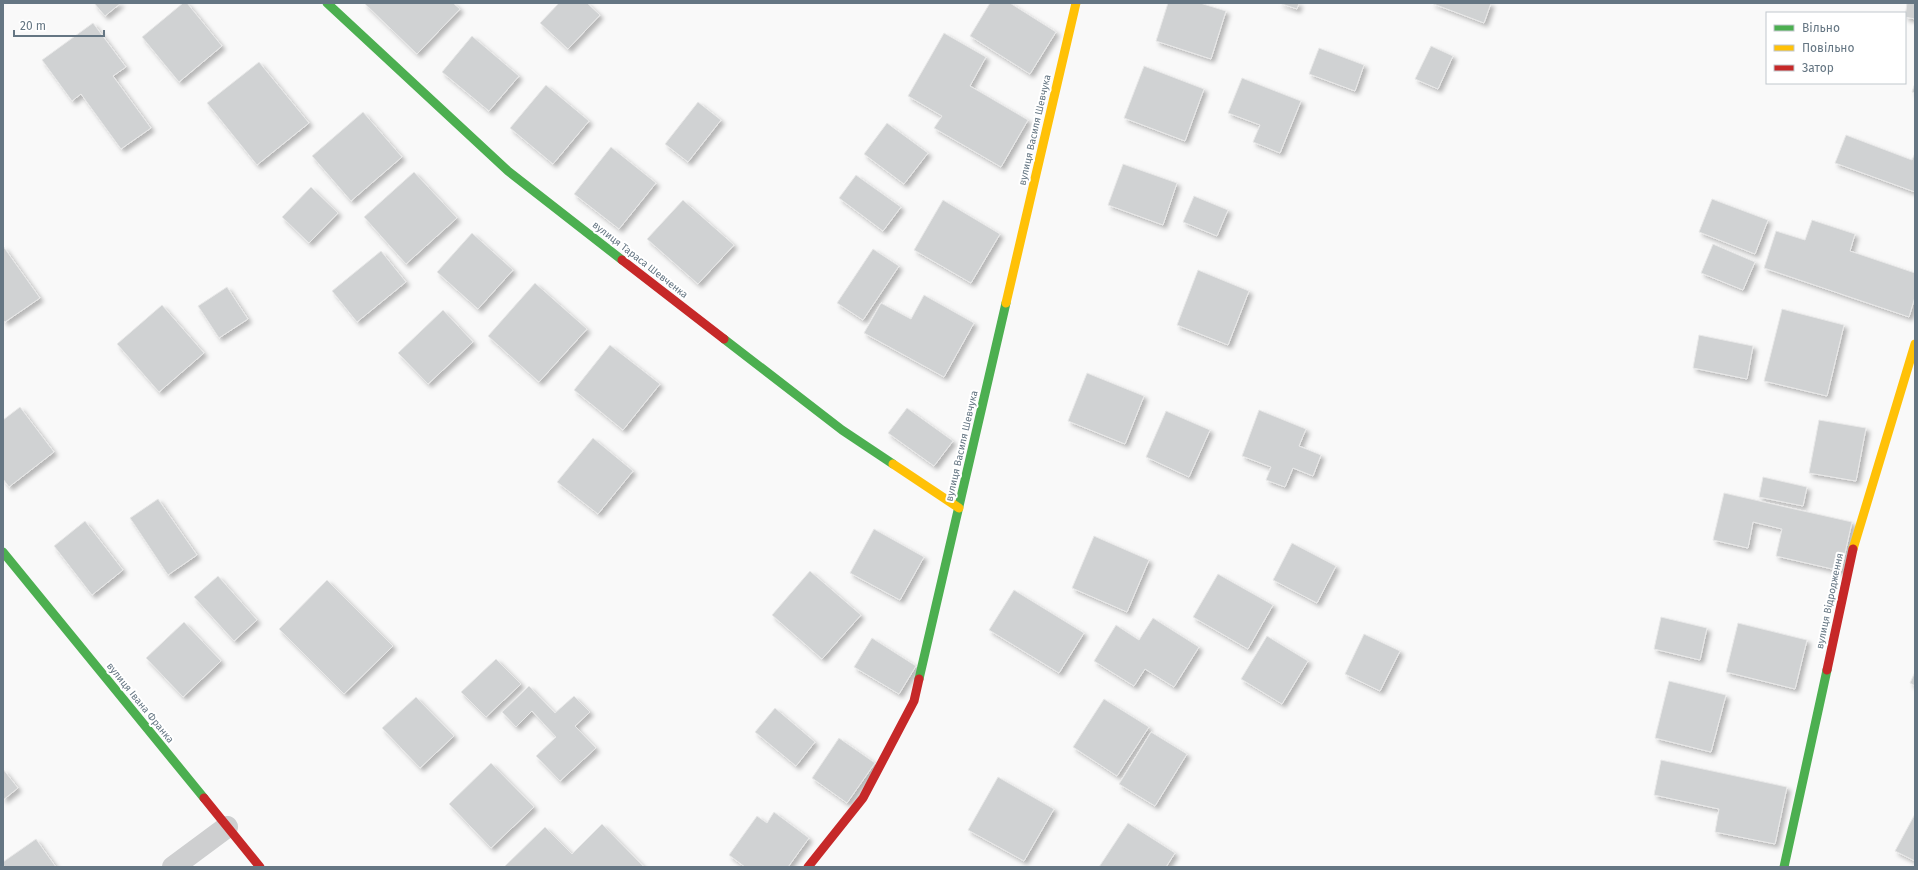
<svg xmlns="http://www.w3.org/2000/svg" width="1918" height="870" font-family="'Fira Sans',sans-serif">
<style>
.building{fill:#d0d2d3;stroke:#e8e8e8;filter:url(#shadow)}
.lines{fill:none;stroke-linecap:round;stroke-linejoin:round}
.street{stroke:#cecfd0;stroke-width:22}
.fast{stroke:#4caf50;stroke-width:9}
.slow{stroke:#ffc107;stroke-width:9}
.jam{stroke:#c62828;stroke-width:9}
.labels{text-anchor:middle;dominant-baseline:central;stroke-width:4;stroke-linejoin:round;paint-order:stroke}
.street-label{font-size:10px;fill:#657683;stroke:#fff}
</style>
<defs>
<filter id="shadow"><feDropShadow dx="3.5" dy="3.5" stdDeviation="2" flood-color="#0004"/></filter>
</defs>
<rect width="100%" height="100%" fill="#f9f9f9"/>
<!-- building -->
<g class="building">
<polygon points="94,3 121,3 105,16"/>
<polygon points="183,3 187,3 222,46 179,82 142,37"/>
<polygon points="364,3 453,3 460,9 417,54"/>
<polygon points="559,3 587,3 600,15 568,49 540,23"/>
<polygon points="990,3 1010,3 1056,32 1030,74 970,36"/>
<polygon points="1168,3 1200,3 1226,11 1211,59 1156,41"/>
<polygon points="1279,3 1299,3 1297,9"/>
<polygon points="1431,3 1491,3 1484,23"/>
<polygon points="1907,3 1915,3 1915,19 1905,17"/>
<polygon points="93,23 126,67 113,76 151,128 121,149 81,94 72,101 42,60"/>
<polygon points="944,33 986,57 970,86 1028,120 1001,167 934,128 942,116 908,96"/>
<polygon points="472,36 519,76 489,111 442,72"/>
<polygon points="1431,46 1453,56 1438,89 1415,79"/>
<polygon points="1319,48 1364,65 1355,91 1309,74"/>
<polygon points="259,62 309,123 257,165 207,103"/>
<polygon points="1144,66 1204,89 1185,141 1124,118"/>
<polygon points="1242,78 1301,101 1280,153 1253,142 1260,125 1228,113"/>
<polygon points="1915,83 1915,93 1912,92"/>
<polygon points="546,85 589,121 553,164 510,128"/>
<polygon points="698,102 721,120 688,162 665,144"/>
<polygon points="363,112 402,157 351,201 312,156"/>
<polygon points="887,123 928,153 904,184 864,154"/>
<polygon points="1846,135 1912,160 1915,153 1915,192 1835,163"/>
<polygon points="611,147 656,183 619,229 574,194"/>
<polygon points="1123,164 1177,183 1163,225 1108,205"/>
<polygon points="414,172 457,218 406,264 364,217"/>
<polygon points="856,175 901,207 883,231 839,198"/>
<polygon points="311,187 338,213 309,243 282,217"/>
<polygon points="1194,196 1228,210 1217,236 1183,222"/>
<polygon points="1712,199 1768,220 1755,254 1699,232"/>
<polygon points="683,200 734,245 698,284 647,239"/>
<polygon points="943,200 1000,234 971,283 914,250"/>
<polygon points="1812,220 1855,234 1850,251 1915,273 1915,297 1909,317 1764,268 1776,231 1805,240"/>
<polygon points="472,233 513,270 478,309 437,272"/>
<polygon points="1713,244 1755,262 1743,290 1701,273"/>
<polygon points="3,246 40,298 5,322 3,320"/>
<polygon points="873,249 899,266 863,320 837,303"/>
<polygon points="381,251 406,282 357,322 332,291"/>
<polygon points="1198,270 1249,291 1228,345 1177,325"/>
<polygon points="535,283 587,329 539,382 488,336"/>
<polygon points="227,287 248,319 219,338 198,306"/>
<polygon points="924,295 974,323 944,377 864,333 881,303 911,319"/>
<polygon points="162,305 204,353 159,392 117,344"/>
<polygon points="1782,309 1844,325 1827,396 1764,381"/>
<polygon points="443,310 473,342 428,384 398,353"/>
<polygon points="1699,335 1753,346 1747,379 1693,368"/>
<polygon points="610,345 660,384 623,430 574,390"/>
<polygon points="1087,373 1144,396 1125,444 1068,421"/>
<polygon points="20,407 54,452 9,487 3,479 3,420"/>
<polygon points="907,408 953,441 934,466 888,433"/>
<polygon points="1259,410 1306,429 1299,446 1321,455 1313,476 1293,468 1285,487 1266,480 1271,467 1242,456"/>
<polygon points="1166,411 1210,430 1189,477 1146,457"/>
<polygon points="1819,420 1866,428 1856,481 1809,473"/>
<polygon points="593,438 633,471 598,514 557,482"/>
<polygon points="1763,477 1807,487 1803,506 1759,497"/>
<polygon points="1724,493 1852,522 1841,571 1776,556 1782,529 1753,522 1748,548 1713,540"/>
<polygon points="158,499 197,555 168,575 130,518"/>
<polygon points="85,521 123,570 92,595 54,546"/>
<polygon points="874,529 924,557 900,600 850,573"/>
<polygon points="1094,536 1149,560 1127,612 1072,588"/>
<polygon points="1292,543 1336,566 1317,603 1273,580"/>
<polygon points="810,571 861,615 822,659 772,615"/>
<polygon points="1218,574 1273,605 1248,649 1193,617"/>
<polygon points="218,576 257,620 234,641 194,597"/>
<polygon points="327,580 393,646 344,694 279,629"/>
<polygon points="1014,590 1084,633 1059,673 989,630"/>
<polygon points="1661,617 1707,628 1700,660 1654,649"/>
<polygon points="1153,618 1199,647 1174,687 1145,669 1134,686 1094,661 1116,625 1139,640"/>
<polygon points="184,622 221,661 183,697 146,658"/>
<polygon points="1738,623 1807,640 1795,689 1726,672"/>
<polygon points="1364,634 1400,651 1380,691 1345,674"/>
<polygon points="1267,636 1308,661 1282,704 1241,679"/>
<polygon points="872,638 916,666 899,694 854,667"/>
<polygon points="496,659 521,684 486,717 461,692"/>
<polygon points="1915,672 1915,686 1910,683"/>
<polygon points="1669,681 1726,695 1711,752 1655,738"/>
<polygon points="529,686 555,713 574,696 590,712 575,726 596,748 560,781 536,756 556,737 532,711 516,727 502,712"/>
<polygon points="416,697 454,736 420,768 382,728"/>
<polygon points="1104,699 1149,727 1117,776 1073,747"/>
<polygon points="775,708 815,742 796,766 755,732"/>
<polygon points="1151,732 1187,754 1155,806 1119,784"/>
<polygon points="839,738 875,763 847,803 812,778"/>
<polygon points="1661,760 1787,787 1775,844 1715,832 1719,809 1654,795"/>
<polygon points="491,763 534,807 491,848 449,804"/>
<polygon points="3,769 18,788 3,800"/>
<polygon points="998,777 1054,809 1024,861 968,830"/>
<polygon points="774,812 809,838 788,867 745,867 729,855 757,816 767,823"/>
<polygon points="1915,814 1915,861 1895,851"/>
<polygon points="1128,823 1175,853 1166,867 1099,867"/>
<polygon points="602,824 644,867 504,867 545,827 572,854"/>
<polygon points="36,839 56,867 4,867 3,862"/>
</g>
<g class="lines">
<!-- street -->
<polyline class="street" points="173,867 227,827"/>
<!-- fast -->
<g class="fast">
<polyline points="327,3 508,171 622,260"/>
<polyline points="724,339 842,430 893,464"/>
<polyline points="3,552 204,798"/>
<polyline points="919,679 1006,303"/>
<polyline points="1784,867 1827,670"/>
</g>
<!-- slow -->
<g class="slow">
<polyline points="1006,303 1076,3"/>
<polyline points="893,464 959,508"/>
<polyline points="1853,549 1915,344"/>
</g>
<!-- jam -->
<g class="jam">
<polyline points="622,260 724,339"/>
<polyline points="1827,670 1853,549"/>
<polyline points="204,798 260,867"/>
<polyline points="808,867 863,798 914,701 919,679"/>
</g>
</g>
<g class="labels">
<!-- street labels -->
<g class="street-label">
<text transform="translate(1035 130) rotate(-77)">вулиця Василя Шевчука</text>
<text transform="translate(640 260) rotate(38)">вулиця Тараса Шевченка</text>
<text transform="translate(962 446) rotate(-77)">вулиця Василя Шевчука</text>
<text transform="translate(1830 601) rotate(-78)">вулиця Відродження</text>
<text transform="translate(140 703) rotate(51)">вулиця Івана Франка</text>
</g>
</g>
<!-- border -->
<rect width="1918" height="870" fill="none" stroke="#657683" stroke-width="8"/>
<!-- legend -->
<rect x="1766" y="12" width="140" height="72" fill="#ffffff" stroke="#c1c8cd"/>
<rect x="1774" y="25" width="20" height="6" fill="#4caf50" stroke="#c1c8cd"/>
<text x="1802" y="32" font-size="12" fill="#657683">Вільно</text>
<rect x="1774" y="45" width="20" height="6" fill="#ffc107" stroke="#c1c8cd"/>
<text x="1802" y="52" font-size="12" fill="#657683">Повільно</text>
<rect x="1774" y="65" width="20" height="6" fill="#c62828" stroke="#c1c8cd"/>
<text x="1802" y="72" font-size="12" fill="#657683">Затор</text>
<!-- scale -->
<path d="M14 30v6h90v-6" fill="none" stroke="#657683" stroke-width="2"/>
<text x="20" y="30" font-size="12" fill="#657683" stroke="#ffffff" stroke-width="3" paint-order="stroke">20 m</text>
</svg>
